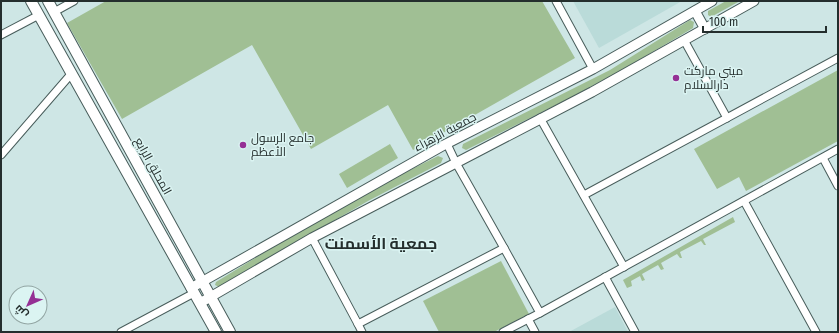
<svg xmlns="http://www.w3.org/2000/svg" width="839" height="333" font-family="'Fira Sans Condensed',Cairo,sans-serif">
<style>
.built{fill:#badbd9}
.green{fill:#a0bf94}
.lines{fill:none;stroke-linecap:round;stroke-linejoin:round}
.minor-casing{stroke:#485d5b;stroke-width:9}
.tertiary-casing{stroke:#485d5b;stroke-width:11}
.secondary-casing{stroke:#485d5b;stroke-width:12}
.minor{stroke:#fff;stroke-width:7}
.tertiary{stroke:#fff;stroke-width:9}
.secondary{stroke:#fff;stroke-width:10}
.poi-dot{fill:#953095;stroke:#dbf4f2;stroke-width:1.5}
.labels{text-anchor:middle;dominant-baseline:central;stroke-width:3;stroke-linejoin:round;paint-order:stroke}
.poi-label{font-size:12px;fill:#242e2d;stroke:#dbf4f2;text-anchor:start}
.street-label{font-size:12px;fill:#242e2d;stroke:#dbf4f2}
.district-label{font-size:16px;font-weight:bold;fill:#242e2d;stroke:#dbf4f2}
</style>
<rect width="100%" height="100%" fill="#cee6e5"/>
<!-- built -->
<g class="built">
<polygon points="573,1 682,1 599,48"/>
<polygon points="615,307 628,332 569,332"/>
</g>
<!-- green -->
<g class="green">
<polygon points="106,1 542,1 575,58 413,150 388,105 311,149 252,45 122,119 67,23"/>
<polygon points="726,1 740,1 711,17 708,15 708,11"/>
<polygon points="690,20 694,22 693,28 627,67 572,97 466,150 462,148 463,144 610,70"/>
<polygon points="838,70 838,141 746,191 739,177 717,189 694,149"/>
<polygon points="390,144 398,158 347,188 339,174"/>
<polygon points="438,156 443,158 441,163 368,201 219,287 215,285 216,282 286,239 390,180"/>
<polygon points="733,217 735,222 703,239 706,245 704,245 701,241 680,252 682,258 680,258 677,254 661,263 664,269 661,270 658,265 642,274 645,280 642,281 640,276 631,281 632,286 627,288 623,280"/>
<polygon points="501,261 529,314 494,332 439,332 423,301"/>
</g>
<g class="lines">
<defs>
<g id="minor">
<polyline points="556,1 593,69"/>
<polyline points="54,12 74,1"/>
<polyline points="1,35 39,15"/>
<polyline points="684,40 727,118"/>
<polyline points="540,118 624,267"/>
<polyline points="447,144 456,163 504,248"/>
<polyline points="1,155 72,73"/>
<polyline points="823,158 838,186"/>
<polyline points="584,195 838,58"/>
<polyline points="744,201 816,332"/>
<polyline points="312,238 358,324 504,248 540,313 838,149"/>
<polyline points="605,277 635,332"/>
<polyline points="528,319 535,332"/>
<polyline points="358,324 362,332"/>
<polyline points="121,332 194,293"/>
<polyline points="503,332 540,313"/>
</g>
<g id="tertiary">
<polyline points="695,11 705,29"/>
<polyline points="191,288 444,145 593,69 712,1"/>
<polyline points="200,303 312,238 592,92 754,1"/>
</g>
<g id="secondary">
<polyline points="31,1 216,332"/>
<polyline points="48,1 230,332"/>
</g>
</defs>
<!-- minor casing -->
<use href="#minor" class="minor-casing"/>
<!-- tertiary casing -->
<use href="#tertiary" class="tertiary-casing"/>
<!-- secondary casing -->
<use href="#secondary" class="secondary-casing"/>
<!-- minor -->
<use href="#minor" class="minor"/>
<!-- tertiary -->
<use href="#tertiary" class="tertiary"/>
<!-- secondary -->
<use href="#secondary" class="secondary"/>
</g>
<!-- markers -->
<g class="poi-dot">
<circle cx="676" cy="78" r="4"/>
<circle cx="243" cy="145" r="4"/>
</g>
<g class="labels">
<!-- poi labels -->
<g class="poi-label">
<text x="684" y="71">ميني ماركت<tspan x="684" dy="14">دارالسلام</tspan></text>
<text x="251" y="138">جامع الرسول<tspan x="251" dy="14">الأعظم</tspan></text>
</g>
<!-- street labels -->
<g class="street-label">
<text transform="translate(445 132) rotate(-28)">جمعية الزهراء</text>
<text transform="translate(153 166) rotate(61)">المحلق الرابع</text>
</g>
<!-- district labels -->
<g class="district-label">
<text x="381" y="243">جمعية الأسمنت</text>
</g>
</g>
<!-- border -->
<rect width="839" height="333" fill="none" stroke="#242e2d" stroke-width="4"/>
<!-- north arrow -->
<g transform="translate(28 305) rotate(225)"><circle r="19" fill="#dbf4f2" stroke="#92a5a3"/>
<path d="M0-3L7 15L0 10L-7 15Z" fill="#953095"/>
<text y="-6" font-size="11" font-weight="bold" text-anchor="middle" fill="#242e2d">ش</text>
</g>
<!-- scale -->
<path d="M703 26v6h123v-6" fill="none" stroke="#242e2d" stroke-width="2"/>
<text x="709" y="26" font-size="12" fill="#242e2d" stroke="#dbf4f2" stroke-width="3" paint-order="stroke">100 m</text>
</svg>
